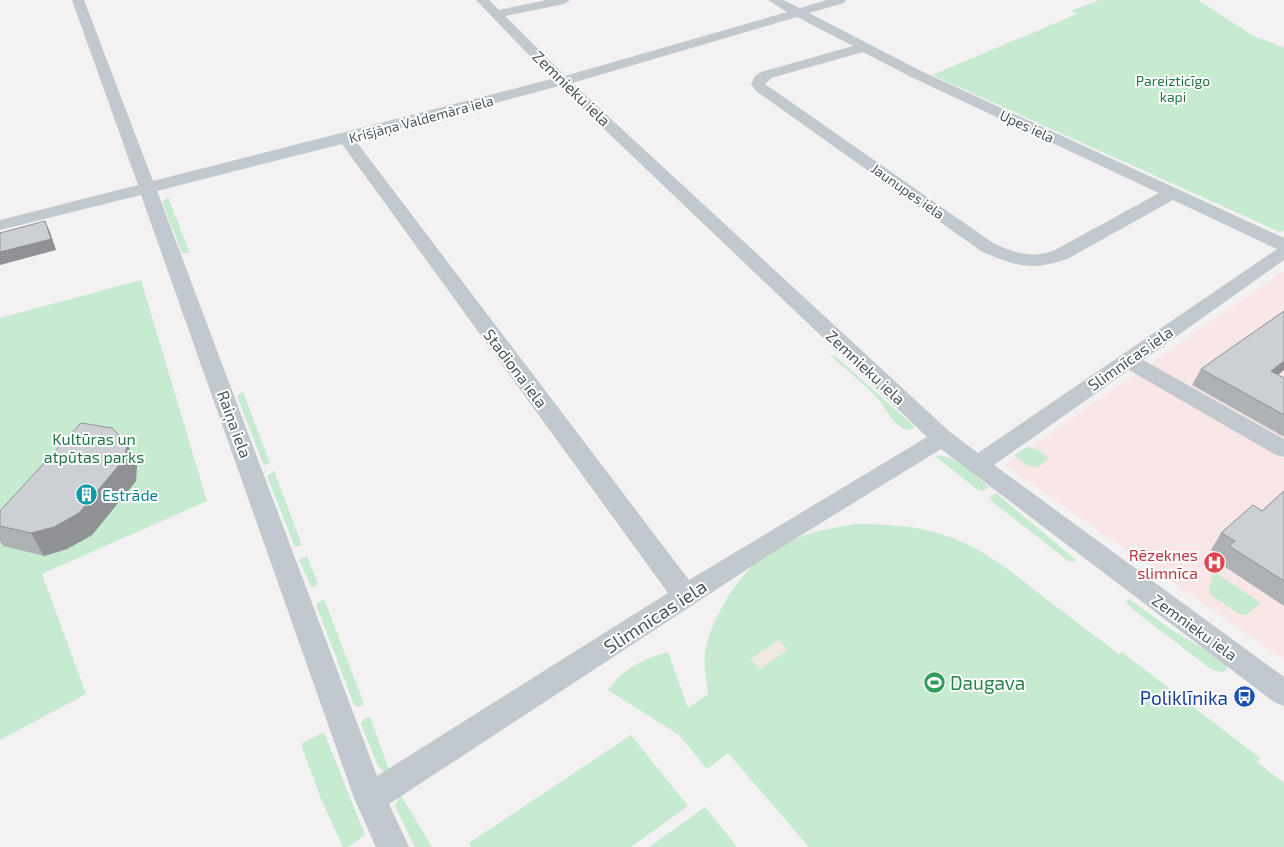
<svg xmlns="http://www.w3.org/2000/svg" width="1284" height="847" font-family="'Exo 2',sans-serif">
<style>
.medical{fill:#f9e6e6}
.green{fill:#c6ebd0}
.sand{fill:#efe9e1}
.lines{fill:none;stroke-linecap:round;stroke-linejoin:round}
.street{fill:#c1c9ce;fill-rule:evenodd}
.wall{fill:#afb2b5}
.shaded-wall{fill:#8f9194}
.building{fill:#cccfd3;stroke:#8f9194}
.labels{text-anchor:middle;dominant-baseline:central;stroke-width:4;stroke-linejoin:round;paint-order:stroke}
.far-park-label{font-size:14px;fill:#237644;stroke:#fff}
.far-street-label{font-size:14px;fill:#4b565c;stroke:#fff}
.street-label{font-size:16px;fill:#4b565c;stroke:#fff}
.park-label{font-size:16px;fill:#237644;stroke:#fff}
.culture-label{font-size:16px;fill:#0d838f;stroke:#fff;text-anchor:start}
.health-label{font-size:16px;fill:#be3a42;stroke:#fff;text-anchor:end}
.near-street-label{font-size:19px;fill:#4b565c;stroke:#fff}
.near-leisure-label{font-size:19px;fill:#27864d;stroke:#fff;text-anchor:start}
.near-transit-label{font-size:19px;fill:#164399;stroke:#fff;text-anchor:end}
</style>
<rect width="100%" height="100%" fill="#f3f1f1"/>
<!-- medical -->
<polygon class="medical" points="1284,271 1284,660 1005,465"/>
<!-- green -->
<g class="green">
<polygon points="1099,0 1198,0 1252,35 1284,48 1284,230 1280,232 932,75 1077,14 1071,11"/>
<polygon points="168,197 190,253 182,253 162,202"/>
<polygon points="141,280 207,501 42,574 86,694 0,740 0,318"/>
<path d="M830,355L835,356L915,427L909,430C893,427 888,411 879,400C865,384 846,370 830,355Z"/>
<polygon points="243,392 270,463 265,465 263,464 237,396"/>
<polygon points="1027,447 1038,450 1049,458 1038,467 1028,466 1014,455"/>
<path d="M935,456C956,454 974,475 989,487L983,491L978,490Z"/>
<polygon points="274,471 302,545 295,547 267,476"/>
<polygon points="996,493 1076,560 1074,562 1068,561 993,502 989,498"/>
<path d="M858,524C887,524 917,526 944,535C981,547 1008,569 1037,592C1065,613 1092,634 1119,654L1122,652L1260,758L1257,762L1284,783V847H809L728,753L707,769L679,735L608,690C623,669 643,659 668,652L688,708L708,694C707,679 702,662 706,648C709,632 717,616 725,602C755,549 800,531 858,524Z"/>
<polygon points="307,556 318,584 312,588 299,560"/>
<polygon points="1213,571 1261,603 1246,615 1237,613 1211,595 1209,591"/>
<polygon points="324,599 364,704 358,707 354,705 316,604"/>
<polygon points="1129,599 1169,628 1230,665 1223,672 1212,670 1130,607 1126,602"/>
<polygon points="370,717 388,767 391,771 386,773 378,766 361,724 364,719"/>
<polygon points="324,732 365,835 348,847 343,847 321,799 301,744"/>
<polygon points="631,735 688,806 631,847 471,847 469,843"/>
<polygon points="400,796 402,797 432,847 415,847 395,806"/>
<polygon points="705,807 737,847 649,847"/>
</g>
<!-- sand -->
<polygon class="sand" points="779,640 788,650 760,669 750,659"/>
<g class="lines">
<!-- street -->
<path class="street" d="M72,0H84L153,181L552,79L476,0H489L499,10L546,0H570L564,4L505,16L565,76L787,12L768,0H783L800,8L827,0H846L844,3L809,13L921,71L1284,238V260L1143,360L1284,439V457L1276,455L1129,370L994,465L1284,677V706L1274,702L941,449L769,555L389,804L409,847H376L354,798L141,195L0,230V220L138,185ZM797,17L853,46L761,72L755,76L751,84L756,91L981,251C1014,266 1033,272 1069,258L1173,200L1277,249L978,453L950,432L572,83ZM863,52L911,77L1159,193L1055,250C1033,259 1014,253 993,243L765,84L771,78ZM559,86L927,437L689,580L355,140ZM342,144L668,593L377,776L157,191Z"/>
</g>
<!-- wall -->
<g class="wall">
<polygon points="1201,369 1278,375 1284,378 1284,437 1192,385"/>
<polygon points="137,465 136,481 92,535 67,549 44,556 3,546 0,541 0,511"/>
<polygon points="1284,491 1284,606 1219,563 1222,557 1211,550 1221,533 1262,511"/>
</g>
<!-- shaded-wall -->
<g class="shaded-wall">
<polygon points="45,221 50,232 56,250 0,265 0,252"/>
<polygon points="1284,361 1284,370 1262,388 1271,371"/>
<polygon points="127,443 137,465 136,481 92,535 67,549 44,556 31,533"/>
</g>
<!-- building -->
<g class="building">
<polygon points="45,221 51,239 0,252 0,233"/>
<polygon points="1284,311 1284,361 1271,371 1284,378 1284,415 1201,369"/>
<polygon points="81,423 112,428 127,443 125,458 79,513 54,527 31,533 0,526 0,511"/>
<polygon points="1284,491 1284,581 1229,546 1235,541 1221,533 1253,505 1262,511"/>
</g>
<!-- icons -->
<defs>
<symbol id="building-disc" viewBox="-11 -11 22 22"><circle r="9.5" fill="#0f9aa8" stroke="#fff"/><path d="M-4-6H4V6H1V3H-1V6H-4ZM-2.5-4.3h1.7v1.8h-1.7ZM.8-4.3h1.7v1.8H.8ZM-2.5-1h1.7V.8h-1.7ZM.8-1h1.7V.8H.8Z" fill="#fff"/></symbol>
<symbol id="hospital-disc" viewBox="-11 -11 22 22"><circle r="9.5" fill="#e0444e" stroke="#fff"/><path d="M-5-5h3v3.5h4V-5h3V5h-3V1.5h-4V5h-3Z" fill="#fff"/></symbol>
<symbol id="stadium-disc" viewBox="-11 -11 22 22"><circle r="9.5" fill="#2e9e5b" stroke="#fff"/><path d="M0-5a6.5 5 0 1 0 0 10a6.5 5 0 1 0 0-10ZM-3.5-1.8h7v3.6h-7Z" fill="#fff"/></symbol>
<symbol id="bus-disc" viewBox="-11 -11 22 22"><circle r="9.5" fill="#1a4fb4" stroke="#fff"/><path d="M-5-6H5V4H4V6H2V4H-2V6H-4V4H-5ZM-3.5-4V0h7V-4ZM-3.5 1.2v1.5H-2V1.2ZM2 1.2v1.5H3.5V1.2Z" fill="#fff"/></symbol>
</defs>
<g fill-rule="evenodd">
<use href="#building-disc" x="74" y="482" width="25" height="25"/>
<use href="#hospital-disc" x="1202" y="550" width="25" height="25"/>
<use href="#stadium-disc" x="922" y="670" width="25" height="25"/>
<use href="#bus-disc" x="1232" y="684" width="25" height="25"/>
</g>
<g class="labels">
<!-- far-park labels -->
<g class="far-park-label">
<text x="1173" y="80">Pareizticīgo<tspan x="1173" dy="16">kapi</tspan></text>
</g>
<!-- far-street labels -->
<g class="far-street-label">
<text transform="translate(421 119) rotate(-15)">Krišjāņa Valdemāra iela</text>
<text transform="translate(1027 126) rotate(25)">Upes iela</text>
<text transform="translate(908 191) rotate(35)">Jaunupes iela</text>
</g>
<!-- street labels -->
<g class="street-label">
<text transform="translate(572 88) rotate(44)">Zemnieku iela</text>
<text transform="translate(1130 358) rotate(-35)">Slimnīcas iela</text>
<text transform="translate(866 367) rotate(43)">Zemnieku iela</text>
<text transform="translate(516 368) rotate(53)">Stadiona iela</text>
<text transform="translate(235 424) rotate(70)">Raiņa iela</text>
<text transform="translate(1195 627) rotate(36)">Zemnieku iela</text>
</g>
<!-- park labels -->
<g class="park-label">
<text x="94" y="438">Kultūras un<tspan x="94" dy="18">atpūtas parks</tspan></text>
</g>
<!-- culture labels -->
<g class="culture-label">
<text x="102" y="494">Estrāde</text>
</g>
<!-- health labels -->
<g class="health-label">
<text x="1198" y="554">Rēzeknes<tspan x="1198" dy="18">slimnīca</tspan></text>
</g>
<!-- near-street labels -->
<g class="near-street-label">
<text transform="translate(655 616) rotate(-33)">Slimnīcas iela</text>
</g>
<!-- near-leisure labels -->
<g class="near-leisure-label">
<text x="950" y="682">Daugava</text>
</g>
<!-- near-transit labels -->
<g class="near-transit-label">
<text x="1228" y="697">Poliklīnika</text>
</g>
</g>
</svg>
